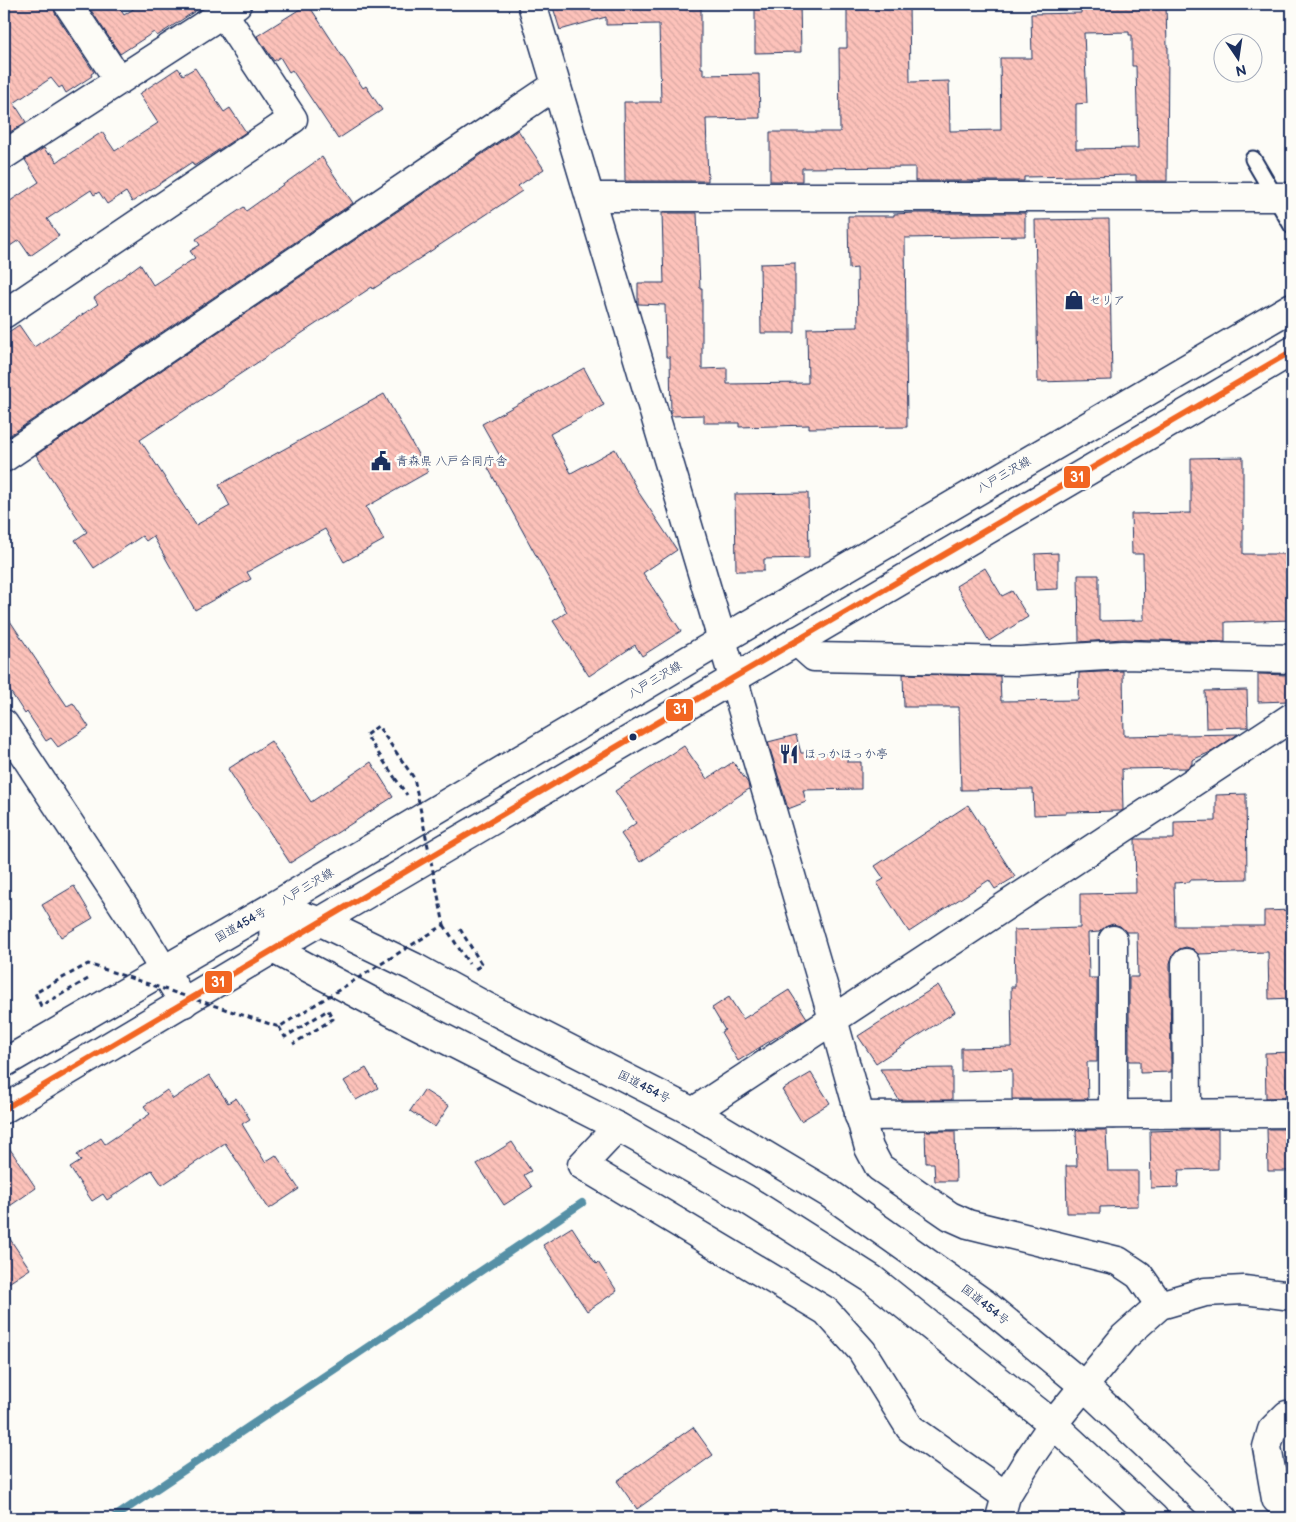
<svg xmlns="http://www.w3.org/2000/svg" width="1296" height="1522" font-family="'Balsamiq Sans','Klee One',sans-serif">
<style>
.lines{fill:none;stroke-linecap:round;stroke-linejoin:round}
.stream{stroke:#5790a6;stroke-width:8}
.building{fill:url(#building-back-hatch);stroke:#1b2f5e;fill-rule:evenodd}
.lane-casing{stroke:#1b2f5e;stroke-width:19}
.street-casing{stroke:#1b2f5e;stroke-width:31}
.secondary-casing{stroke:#1b2f5e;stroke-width:31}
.primary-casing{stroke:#1b2f5e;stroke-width:31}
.highway-casing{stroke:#1b2f5e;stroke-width:31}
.path{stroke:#1b2f5e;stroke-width:3;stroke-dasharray:5 4;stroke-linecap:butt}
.lane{stroke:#fdfcf7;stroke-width:15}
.street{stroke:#fdfcf7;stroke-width:28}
.secondary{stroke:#fdfcf7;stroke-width:28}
.primary{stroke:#fdfcf7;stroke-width:28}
.highway{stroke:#fdfcf7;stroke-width:28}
.path-bridge{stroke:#1b2f5e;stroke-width:3;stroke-dasharray:5 4;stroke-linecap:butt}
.bus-1-casing{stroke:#fdfcf7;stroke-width:10}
.bus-1{stroke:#f26522;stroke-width:6}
.bus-dot{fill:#1b2f5e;stroke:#fdfcf7;stroke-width:2}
.labels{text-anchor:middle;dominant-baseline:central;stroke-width:5;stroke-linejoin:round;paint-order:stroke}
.poi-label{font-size:12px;fill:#1b2f5e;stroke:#fdfcf7;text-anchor:start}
.street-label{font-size:12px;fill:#1b2f5e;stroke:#fdfcf7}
.line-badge{stroke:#fdfcf7;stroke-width:2}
.badge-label{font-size:14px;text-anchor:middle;font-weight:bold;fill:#fff}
</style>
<defs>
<pattern id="building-back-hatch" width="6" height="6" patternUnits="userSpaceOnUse" patternTransform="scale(1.25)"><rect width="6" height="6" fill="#fdc2ba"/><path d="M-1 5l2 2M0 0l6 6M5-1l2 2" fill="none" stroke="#d8a7a2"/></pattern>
</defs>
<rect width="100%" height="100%" fill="#fdfcf7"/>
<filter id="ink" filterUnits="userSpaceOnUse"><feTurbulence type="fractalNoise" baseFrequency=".02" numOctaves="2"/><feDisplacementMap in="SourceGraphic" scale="10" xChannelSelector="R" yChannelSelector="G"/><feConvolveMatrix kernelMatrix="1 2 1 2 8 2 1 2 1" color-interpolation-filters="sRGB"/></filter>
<g filter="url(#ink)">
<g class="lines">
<!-- stream -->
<polyline class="stream" points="113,1518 582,1203"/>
</g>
<!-- building -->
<g class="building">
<polygon points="4,4 53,4 55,13 94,72 91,74 92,76 66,93 62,86 59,88 51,78 14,103 26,122 7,134 4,129"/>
<polygon points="87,4 117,4 124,15 141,4 206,4 157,36 154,32 120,54"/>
<polygon points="308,4 363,88 366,86 382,110 338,139 292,70 289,72 280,57 274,61 257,36"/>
<polygon points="552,4 701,4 701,68 703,68 703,75 759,74 760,118 706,119 708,181 625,181 624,102 661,102 659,24 606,25 606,17 560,30"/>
<polygon points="771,4 800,4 801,52 755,53 755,5"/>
<path d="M847,4H909L910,82L949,81L950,131L1001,130L1000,58H1032L1031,14L1081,13V5L1166,4L1167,47H1168L1167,181H1136V175L1024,177V181H915V167L802,168V181H770V132H840L839,48H847ZM1129,32V35H1132V66H1136L1138,148L1076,149V104L1087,103L1084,33Z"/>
<polygon points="178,68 183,75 195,68 224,112 230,108 246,132 194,166 192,162 132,202 126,192 107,204 99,192 94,195 91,190 47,219 59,236 30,256 19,240 4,250 4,205 39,182 25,160 44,148 48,154 51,153 57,162 102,132 115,151 158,123 139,94"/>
<polygon points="518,130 544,169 518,186 522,191 373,289 372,287 140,440 196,525 230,506 219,485 384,394 428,472 366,507 384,540 344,562 325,529 247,572 251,579 195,610 153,536 146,541 142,536 94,568 75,540 87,532 36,455"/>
<polygon points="322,157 353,203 4,439 4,335 19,325 34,347 98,304 94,298 140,264 153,285 195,258 190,251 200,245 196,239 244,207 246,211"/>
<polygon points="662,213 697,213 700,288 702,288 702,369 727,368 727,384 808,383 807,328 858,327 857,268 849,269 848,216 894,216 894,214 915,213 1025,213 1025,236 905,238 907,427 809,428 809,425 739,427 739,423 704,423 704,415 671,416 670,357 666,357 665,305 638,304 638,283 664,283"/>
<polygon points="1109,219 1112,380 1038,382 1035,220"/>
<polygon points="795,263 795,333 761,333 760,264"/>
<polygon points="584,368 604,405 550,434 571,473 615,449 639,493 677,550 643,573 681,631 642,656 635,645 589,676 553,621 567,612 487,466 501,458 482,424"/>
<polygon points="1243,457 1243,554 1292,554 1292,620 1225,622 1225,642 1123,639 1079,642 1078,575 1099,575 1099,621 1144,620 1143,554 1132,554 1131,514 1191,513 1191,458"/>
<polygon points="808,493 809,558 764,559 764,571 736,571 735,494"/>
<polygon points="1058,553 1058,589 1036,590 1035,554"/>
<polygon points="985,568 1002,596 1012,591 1028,617 989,641 956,586"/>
<polygon points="4,612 67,706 73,703 89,727 58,747 51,738 46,741 27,712 25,714 4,682"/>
<polygon points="1123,671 1124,736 1238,734 1213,751 1192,760 1192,764 1187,768 1122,769 1123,810 1121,811 1066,812 1066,814 1034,815 1033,789 961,790 959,707 904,707 903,674 1000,676 1001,701 1078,700 1079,673"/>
<polygon points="1258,674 1288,675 1289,701 1258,702"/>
<polygon points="1247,690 1248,727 1206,728 1205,691"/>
<polygon points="796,735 801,753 847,753 847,762 861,762 861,789 803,790 806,802 788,809 768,742"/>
<polygon points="271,741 311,802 371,762 393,797 290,863 228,769"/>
<polygon points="684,746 707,779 733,762 748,783 749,789 640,862 621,834 636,823 615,791"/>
<polygon points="1246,794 1247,879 1190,880 1190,882 1174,883 1175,926 1264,926 1264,911 1292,910 1292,998 1269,999 1268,952 1198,954 1193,949 1186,947 1179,949 1173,955 1170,963 1171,1072 1140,1073 1140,1061 1129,1061 1129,977 1138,977 1137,932 1126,932 1120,926 1113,924 1105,927 1099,932 1088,933 1089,978 1097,978 1097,1062 1087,1062 1088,1099 1012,1099 1012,1069 961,1071 961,1048 1012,1047 1011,987 1015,987 1014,930 1080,928 1080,894 1136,893 1135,839 1174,839 1174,822 1216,821 1216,795"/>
<polygon points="968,805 1015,877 995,889 989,880 909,932 877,883 884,879 875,866"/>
<polygon points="74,886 93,918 61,937 42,905"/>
<polygon points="938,985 955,1012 876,1063 858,1036"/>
<polygon points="789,990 807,1018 738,1061 721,1032 725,1030 712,1008 729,997 743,1019"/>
<polygon points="1292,1052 1292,1089 1288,1089 1289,1097 1266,1098 1265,1053"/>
<polygon points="366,1068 378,1088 356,1100 344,1081"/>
<polygon points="952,1068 952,1100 899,1100 880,1069"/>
<polygon points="811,1073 830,1103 801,1121 782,1090"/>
<polygon points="209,1075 228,1103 236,1098 250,1119 242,1124 265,1162 276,1155 299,1189 269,1209 225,1143 162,1185 152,1170 107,1200 103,1194 92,1201 70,1168 81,1161 77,1155 101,1138 105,1144 150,1114 144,1106 167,1090 173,1099"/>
<polygon points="424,1090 449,1106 435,1127 410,1111"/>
<polygon points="1218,1129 1218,1169 1179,1170 1178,1187 1151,1188 1150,1131"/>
<polygon points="1267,1129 1289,1129 1290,1171 1268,1171"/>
<polygon points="1076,1130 1106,1130 1108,1171 1138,1171 1138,1206 1100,1207 1100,1213 1067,1213 1066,1166 1077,1166"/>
<polygon points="925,1131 955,1131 956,1181 935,1181 934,1163 926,1163"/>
<polygon points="4,1140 36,1188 4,1210"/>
<polygon points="512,1142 531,1171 524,1175 532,1187 504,1205 477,1164"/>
<polygon points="572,1227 596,1264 598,1262 617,1291 587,1311 543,1245"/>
<polygon points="4,1230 30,1269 4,1286"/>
<polygon points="693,1427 713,1455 637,1509 617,1481"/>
</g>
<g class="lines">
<defs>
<polyline id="lane" points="1253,159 1292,226"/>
<g id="street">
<polyline points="68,4 118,79"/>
<polyline points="532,4 717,623 833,1019 869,1148 879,1167 950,1216 968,1224 1118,1261 1139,1275 1160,1305"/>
<polyline points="4,155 237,4"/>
<polyline points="590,197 1292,197"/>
<polyline points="4,314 293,119 223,13"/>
<polyline points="4,458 556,85"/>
<polyline points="796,641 814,657 1020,661 1123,655 1292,659"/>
<polyline points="4,724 135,923 184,1003"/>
<polyline points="1113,940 1113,1114"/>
<polyline points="1186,963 1187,1113"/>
<polyline points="693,1112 1292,717"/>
<polyline points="859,1116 1292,1113"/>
<polyline points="618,1127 582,1165 826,1311 862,1351 910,1428 1006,1496"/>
<polyline points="1292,1416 1287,1415 1272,1430 1267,1447 1276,1499 1292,1515"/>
<polyline points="1000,1518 1006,1496 1028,1460 1053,1424"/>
</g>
<polyline id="secondary" points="1053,1424 1124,1337 1160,1305 1205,1292 1244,1290 1292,1296"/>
<g id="primary">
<polyline points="273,949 274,906 722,640 1292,307"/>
<polyline points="273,949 1292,351"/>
</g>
<g id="highway">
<polyline points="4,1063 274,906 321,922 414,967 487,1007 693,1112 830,1194 985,1304 1084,1386 1223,1518"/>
<polyline points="4,1109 273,949 388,1010 618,1127 746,1199 872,1279 1053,1424 1154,1518"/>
</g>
</defs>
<!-- lane casing -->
<use href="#lane" class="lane-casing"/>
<!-- street casing -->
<use href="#street" class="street-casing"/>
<!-- secondary casing -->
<use href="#secondary" class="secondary-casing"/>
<!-- primary casing -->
<use href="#primary" class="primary-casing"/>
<!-- highway casing -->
<use href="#highway" class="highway-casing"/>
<!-- path -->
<g class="path">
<polyline points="395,778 407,795"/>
<polyline points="444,925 469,964"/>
<polyline points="460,929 482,965 475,969"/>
<polyline points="279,1027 285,1037 328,1010 333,1019 293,1044"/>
<polyline points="967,1518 971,1515 974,1516"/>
</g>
<!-- lane -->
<use href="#lane" class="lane"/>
<!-- street -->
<use href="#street" class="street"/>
<!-- secondary -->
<use href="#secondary" class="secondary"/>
<!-- primary -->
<use href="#primary" class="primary"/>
<!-- highway -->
<use href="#highway" class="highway"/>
<!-- path-bridge -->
<polyline class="path-bridge" points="88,979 41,1006 35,993 88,964 279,1027 444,925 414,778 378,726 366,735 395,778"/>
<defs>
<polyline id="bus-1" points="4,1109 733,678 1292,351"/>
</defs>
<!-- bus-1 casing -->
<use href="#bus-1" class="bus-1-casing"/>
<!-- bus-1 -->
<use href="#bus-1" class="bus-1"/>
</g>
</g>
<!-- icons -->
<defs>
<symbol id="shop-bare" viewBox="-9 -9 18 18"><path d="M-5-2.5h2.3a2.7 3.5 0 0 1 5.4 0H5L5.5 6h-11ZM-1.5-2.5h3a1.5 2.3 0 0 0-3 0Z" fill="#1b2f5e" stroke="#fdfcf7" stroke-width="2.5" paint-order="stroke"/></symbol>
<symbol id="civic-bare" viewBox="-9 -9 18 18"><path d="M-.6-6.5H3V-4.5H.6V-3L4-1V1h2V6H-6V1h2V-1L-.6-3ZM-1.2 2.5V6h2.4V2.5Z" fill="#1b2f5e" stroke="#fdfcf7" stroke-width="2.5" paint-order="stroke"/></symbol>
<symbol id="restaurant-bare" viewBox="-9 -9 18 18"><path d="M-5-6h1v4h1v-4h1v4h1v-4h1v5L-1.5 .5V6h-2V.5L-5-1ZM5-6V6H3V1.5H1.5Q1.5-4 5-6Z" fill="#1b2f5e" stroke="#fdfcf7" stroke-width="2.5" paint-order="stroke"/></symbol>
</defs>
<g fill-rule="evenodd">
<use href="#shop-bare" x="1060" y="286" width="28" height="28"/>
<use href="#civic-bare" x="367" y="447" width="28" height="28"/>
<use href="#restaurant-bare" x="775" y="740" width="28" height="28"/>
</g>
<!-- markers -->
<circle class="bus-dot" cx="633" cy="737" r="4.5"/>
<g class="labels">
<!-- poi labels -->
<g class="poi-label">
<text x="1089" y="300">セリア</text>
<text x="396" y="461">青森県 八戸合同庁舎</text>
<text x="804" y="754">ほっかほっか亭</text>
</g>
<!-- street labels -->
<g class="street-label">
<text transform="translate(1004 475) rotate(-30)">八戸三沢線</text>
<text transform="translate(655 680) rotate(-31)">八戸三沢線</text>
<text transform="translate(307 887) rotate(-31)">八戸三沢線</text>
<text transform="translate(241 925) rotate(-30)">国道454号</text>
<text transform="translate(644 1087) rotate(27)">国道454号</text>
<text transform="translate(985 1305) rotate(38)">国道454号</text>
</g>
</g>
<g class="line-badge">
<rect x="1063" y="465" width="28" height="24" rx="5" fill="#f26522"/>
<rect x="665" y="698" width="29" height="24" rx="5" fill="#f26522"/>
<rect x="204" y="970" width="29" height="24" rx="5" fill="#f26522"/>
</g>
<g class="badge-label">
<text x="1077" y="482">31</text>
<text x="680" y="714">31</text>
<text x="218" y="987">31</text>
</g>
<!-- margin -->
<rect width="1296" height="1522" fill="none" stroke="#fdfcf7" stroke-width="20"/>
<rect x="10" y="10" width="1276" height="1502" fill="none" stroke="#1b2f5e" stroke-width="2" filter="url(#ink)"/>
<!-- north arrow -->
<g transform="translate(1238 58) rotate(167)"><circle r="24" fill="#fdfcf7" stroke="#a3aaba"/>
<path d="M0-4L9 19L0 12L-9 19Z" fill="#1b2f5e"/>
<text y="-8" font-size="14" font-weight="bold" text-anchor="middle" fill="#1b2f5e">N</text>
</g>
</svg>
